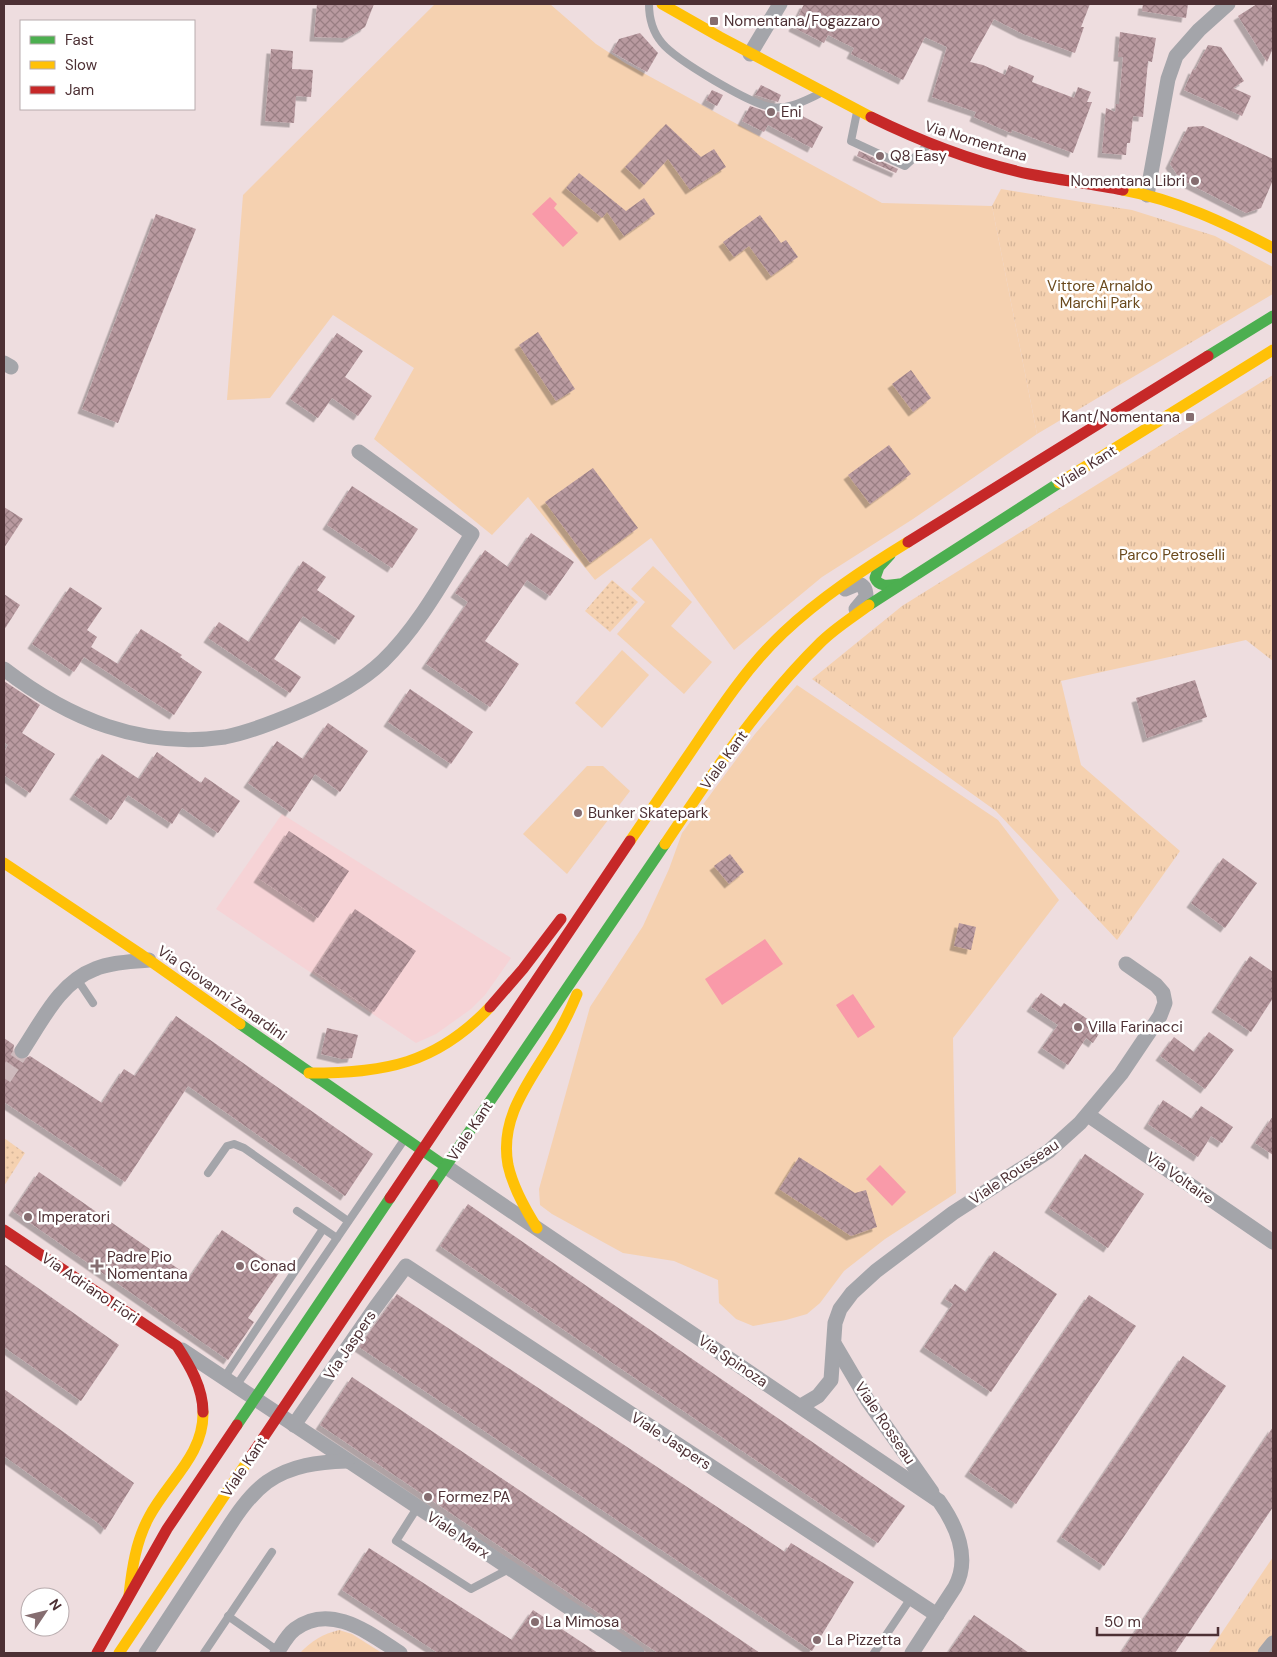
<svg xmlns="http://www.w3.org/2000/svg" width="1277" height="1657" font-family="'DM Sans',sans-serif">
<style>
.built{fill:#f6d3d6}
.grass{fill:url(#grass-dots)}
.park{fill:url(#park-tufts)}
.pitch{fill:#f5d1b0}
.water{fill:#f99aa9}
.building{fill:url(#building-cross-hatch);filter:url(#shadow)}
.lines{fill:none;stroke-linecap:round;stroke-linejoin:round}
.street-tunnel{stroke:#cebabd;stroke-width:15;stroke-dasharray:15 8;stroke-linecap:butt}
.lane{stroke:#a4a5aa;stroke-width:8}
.street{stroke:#a4a5aa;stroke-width:15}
.fast{stroke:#4caf50;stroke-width:11}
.slow{stroke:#ffc107;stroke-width:11}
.jam{stroke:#c62828;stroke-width:11}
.poi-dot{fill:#856d70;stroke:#fff;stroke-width:2}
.labels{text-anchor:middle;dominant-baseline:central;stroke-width:5;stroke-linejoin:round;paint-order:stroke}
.poi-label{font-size:15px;fill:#4d3034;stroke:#fff;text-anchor:start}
.street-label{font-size:15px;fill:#4d3034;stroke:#fff}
.park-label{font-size:15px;fill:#6a491c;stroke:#fff}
</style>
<defs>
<pattern id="grass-dots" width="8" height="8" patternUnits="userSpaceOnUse" patternTransform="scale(1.25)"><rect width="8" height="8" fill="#f5d1b0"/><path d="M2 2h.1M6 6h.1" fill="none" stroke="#d4b498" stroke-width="1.8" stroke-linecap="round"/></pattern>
<pattern id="park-tufts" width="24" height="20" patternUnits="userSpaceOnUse" patternTransform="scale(1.25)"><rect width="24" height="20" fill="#f5d1b0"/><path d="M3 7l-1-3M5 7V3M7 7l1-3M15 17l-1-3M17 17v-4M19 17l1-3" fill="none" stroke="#d4b498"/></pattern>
<pattern id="building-cross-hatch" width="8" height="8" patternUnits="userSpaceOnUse" patternTransform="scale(1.25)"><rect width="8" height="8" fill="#b99aa0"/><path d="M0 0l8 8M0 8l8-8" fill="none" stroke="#997e83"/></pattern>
<filter id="shadow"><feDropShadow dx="-4.5" dy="4.5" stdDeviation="0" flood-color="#0004"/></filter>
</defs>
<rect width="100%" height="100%" fill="#eedddf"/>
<!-- built -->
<polygon class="built" points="282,814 511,958 485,995 471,1009 436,1034 416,1043 216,909"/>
<!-- grass -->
<g class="grass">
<polygon points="612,580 638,602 610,632 585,611"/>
<polygon points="4,1138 25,1153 4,1186"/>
</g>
<!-- park -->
<g class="park">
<polygon points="1001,189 1132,210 1215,236 1273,267 1273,294 1037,434 992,206"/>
<polygon points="1273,375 1273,661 1246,640 1061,681 1081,765 1180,851 1117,940 996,811 812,679 902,606"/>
<polygon points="1273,1557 1273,1653 1208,1653"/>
<path d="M339,1630L352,1634L382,1653H300C311,1641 323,1634 339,1630Z"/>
</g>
<!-- pitch -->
<g class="pitch">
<polygon points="435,4 550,4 596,44 625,63 882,203 992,206 1037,434 913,519 822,577 734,650 651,538 595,580 528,497 492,535 374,439 414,368 333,315 270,398 227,400 243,195"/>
<polygon points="653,566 692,602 671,626 712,662 684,694 617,634 645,602 631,589"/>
<polygon points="622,650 649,675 602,728 575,703"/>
<polygon points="797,685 998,820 1059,900 953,1038 956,1193 885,1239 844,1271 820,1303 807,1314 786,1320 753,1326 736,1319 719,1303 718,1280 674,1261 623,1253 552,1214 540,1205 539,1189 590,1007 643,926 669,869 682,833 755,734"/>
<polygon points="587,766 603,766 630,791 567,874 523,834"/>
</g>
<!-- water -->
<g class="water">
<polygon points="550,197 557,204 554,208 578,233 563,247 532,214"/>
<polygon points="765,939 783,964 722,1005 705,979"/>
<polygon points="853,994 875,1027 858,1038 836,1005"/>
<polygon points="880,1165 906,1192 892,1206 866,1179"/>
</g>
<!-- building -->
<g class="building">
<polygon points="317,4 374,4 365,27 347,38 314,37"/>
<polygon points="804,4 1090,4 1081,27 1084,27 1075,53 1023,34 994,19 970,62 983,65 1005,75 1009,65 1034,76 1032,82 1074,98 1078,87 1091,92 1087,102 1092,102 1073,153 1012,130 1011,133 974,117 976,112 932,97 947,47 925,37 903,80 851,54 854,48 828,35 824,43 793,27"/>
<polygon points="1143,4 1188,4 1186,18 1142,11"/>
<polygon points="1257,4 1270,4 1273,9 1273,48 1267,62 1238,16"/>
<polygon points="1120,32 1156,38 1152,62 1148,61 1143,117 1133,116 1130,143 1127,143 1126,155 1102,153 1106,108 1115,112 1116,104 1119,104 1123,57 1118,57"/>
<polygon points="640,33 658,53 647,72 612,52 619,39"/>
<polygon points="1208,45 1221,47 1244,81 1233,88 1251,96 1242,116 1184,90 1193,69 1195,70"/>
<polygon points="271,49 293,51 292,69 313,70 311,97 296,96 294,123 265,121"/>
<polygon points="761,85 781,95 778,102 755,95"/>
<polygon points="712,90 723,95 717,106 706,100"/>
<polygon points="750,106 770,113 793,111 823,127 812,148 768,125 764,132 742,121"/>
<polygon points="666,124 701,157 714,149 726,167 690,190 668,159 644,185 625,167"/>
<polygon points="1203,126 1273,159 1273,180 1261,208 1246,213 1180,179 1170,164 1188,127"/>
<polygon points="859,151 898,169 896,173 857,156"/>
<polygon points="579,173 626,211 644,198 655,214 624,236 607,212 602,218 566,188"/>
<polygon points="156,214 196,229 118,423 82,409"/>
<polygon points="760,215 781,243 786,240 798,257 771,276 749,246 734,257 723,242"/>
<polygon points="538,332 575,389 556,401 519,345"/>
<polygon points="337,333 363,351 345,377 372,396 358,416 332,398 318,418 290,399"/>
<polygon points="911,370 931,398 913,412 892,384"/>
<polygon points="889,445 911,474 870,504 848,475"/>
<polygon points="593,468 638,528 590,563 545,502"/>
<polygon points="352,486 418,529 392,568 327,525"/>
<polygon points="4,507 23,519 4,548"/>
<polygon points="531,533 574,562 550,596 527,580 485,641 519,664 490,707 426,664 468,602 455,593 485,550 508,567"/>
<polygon points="303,561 326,577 317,590 355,616 339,640 303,616 274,659 301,677 290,693 208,638 219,622 249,642"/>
<polygon points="70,587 102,608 87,630 97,637 91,647 118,664 141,629 182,655 180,657 202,672 174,715 84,657 74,672 32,644"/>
<polygon points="4,594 20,605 4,630"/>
<polygon points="1195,680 1207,717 1147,738 1136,698"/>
<polygon points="4,681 40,705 22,733 55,754 30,793 4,775 4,752 8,745 4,742"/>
<polygon points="410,689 473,732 451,764 388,722"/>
<polygon points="328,723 368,751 340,792 315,774 290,812 248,783 277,741 303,759"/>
<polygon points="157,752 201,783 205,777 240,801 218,833 182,808 172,824 128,795 111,820 74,795 102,754 139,779"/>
<polygon points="289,831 349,871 318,918 258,878"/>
<polygon points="730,854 744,872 729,884 714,866"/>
<polygon points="1223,858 1257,883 1225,928 1191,903"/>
<polygon points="355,909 416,951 374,1012 314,971"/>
<polygon points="959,923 976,927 971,950 954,946"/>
<polygon points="1250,956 1273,972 1273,998 1251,1032 1216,1008"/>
<polygon points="1041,993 1061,1007 1064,1003 1102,1029 1093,1043 1086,1038 1068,1065 1042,1048 1058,1025 1031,1007"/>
<polygon points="176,1016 373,1154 345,1196 188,1086 125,1182 4,1102 4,1038 14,1045 13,1051 17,1059 22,1060 30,1056 102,1103 124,1069 135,1076"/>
<polygon points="327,1028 358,1035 352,1058 342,1059 321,1054"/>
<polygon points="1209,1032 1234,1050 1205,1089 1160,1056 1174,1037 1194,1052"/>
<polygon points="1163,1100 1192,1119 1201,1106 1233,1127 1222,1143 1211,1136 1198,1157 1148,1124"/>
<polygon points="1273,1116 1273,1155 1255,1143"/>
<polygon points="1085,1154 1144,1194 1108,1248 1049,1208"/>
<polygon points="799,1157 855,1193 866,1190 877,1227 851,1236 779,1189"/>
<polygon points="39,1172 190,1277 222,1230 281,1270 248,1318 254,1322 228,1360 13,1211"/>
<polygon points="468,1204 905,1506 878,1543 440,1246"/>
<polygon points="994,1251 1057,1294 991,1392 924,1347 953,1304 945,1299 955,1284 966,1292"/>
<polygon points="4,1264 119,1345 81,1401 4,1347"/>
<polygon points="397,1294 785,1552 791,1543 854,1582 812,1651 359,1347"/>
<polygon points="1089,1295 1136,1326 1016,1504 969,1472"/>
<polygon points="1183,1356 1226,1386 1104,1566 1061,1537"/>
<polygon points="352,1377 760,1653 658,1653 504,1549 320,1425"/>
<polygon points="4,1389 134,1483 105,1530 98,1523 4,1456"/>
<polygon points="1273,1427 1273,1507 1175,1653 1121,1653"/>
<polygon points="369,1548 512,1640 533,1610 598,1653 438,1653 342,1590"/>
<polygon points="974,1615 1029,1653 948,1653"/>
</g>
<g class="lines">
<!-- street-tunnel -->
<polyline class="street-tunnel" points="4,1078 22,1051"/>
<!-- lane -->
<g class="lane">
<path d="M649,4C649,19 652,31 662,43C676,60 750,104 771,107C788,110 804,101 819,94"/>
<polyline points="857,112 851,141 905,166 928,145"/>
<polyline points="77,979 93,1003"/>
<polyline points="208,1173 227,1146 234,1144 244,1148 348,1221"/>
<polyline points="297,1211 337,1238"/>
<polyline points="224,1378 323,1229"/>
<polyline points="236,1386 404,1140"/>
<polyline points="417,1508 396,1541 471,1589 509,1569"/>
<polyline points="228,1616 278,1651"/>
<polyline points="204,1653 272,1552"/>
<polyline points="874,1653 911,1598"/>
</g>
<!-- street -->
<g class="street">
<polyline points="750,54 780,4"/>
<polyline points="1147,195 1168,79 1176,56 1199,30 1228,4"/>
<polyline points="4,363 11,367"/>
<path d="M845,589L857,584C864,585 866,590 866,597L856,609"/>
<path d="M4,669C69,719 141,749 225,737C245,733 277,721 296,713C327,700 359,684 383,661C420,625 445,577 472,534L359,452"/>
<path d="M22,1051C42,1021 60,982 95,969C112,962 131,962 149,960"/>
<polyline points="1088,1115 1273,1242"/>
<path d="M445,1166L939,1501C956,1525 971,1558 955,1587L912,1653"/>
<polyline points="835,1345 868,1401 932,1492"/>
<polyline points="182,1350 637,1653"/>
<polyline points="801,1406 818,1396 831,1380 835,1323 840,1309 852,1293 876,1271 953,1213 1049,1151 1080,1123 1121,1074 1160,1016 1165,1003 1163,993 1156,985 1126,964"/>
<polyline points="294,1425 375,1308 406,1266 937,1615"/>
<path d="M146,1653C168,1619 191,1585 213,1551C229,1527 244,1499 267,1482C291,1465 319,1462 347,1461"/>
<path d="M277,1653C282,1645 287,1635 295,1629C331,1602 370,1634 400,1653"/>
<polyline points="1265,1653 1273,1643"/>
</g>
<!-- fast -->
<g class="fast">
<polyline points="1208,356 1273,316"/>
<path d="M890,555L879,567L875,578C879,588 890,585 899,584"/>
<polyline points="869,605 1059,483"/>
<polyline points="240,1024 445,1166"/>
<polyline points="433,1185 665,844"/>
<polyline points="237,1425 390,1198"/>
</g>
<!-- slow -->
<g class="slow">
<polyline points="662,4 720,37 871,117"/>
<path d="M1123,190C1177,200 1225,223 1273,248"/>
<polyline points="1059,483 1273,350"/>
<path d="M630,841C652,809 673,778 694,747C721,707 748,666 783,633C820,598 864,569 908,542"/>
<path d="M665,844C712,774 760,702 821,642C835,628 853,617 869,605"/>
<polyline points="4,863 139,953 240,1024"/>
<path d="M309,1073C385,1073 436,1064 490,1007"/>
<path d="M537,1228C525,1209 513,1188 508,1165C499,1117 530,1081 553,1042C562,1027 570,1011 577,994"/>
<path d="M129,1595C132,1568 136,1541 149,1517C168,1481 204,1455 203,1412"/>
<polyline points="119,1653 251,1456"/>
</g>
<!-- jam -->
<g class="jam">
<path d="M871,117C922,142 973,162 1029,174C1060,180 1092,184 1123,190"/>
<polyline points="908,542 1208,356"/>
<polyline points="490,1007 523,969 561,919"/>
<polyline points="390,1198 630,841"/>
<path d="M4,1230L177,1346C190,1366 203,1388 203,1412"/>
<polyline points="251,1456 433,1185"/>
<polyline points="97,1653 167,1529 237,1425"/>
</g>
</g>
<!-- markers -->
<g class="poi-dot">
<rect x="709" y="16" width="10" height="10" rx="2.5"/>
<circle cx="771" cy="112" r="5"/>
<circle cx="880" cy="156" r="5"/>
<circle cx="1195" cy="181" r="5"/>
<rect x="1185" y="412" width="10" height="10" rx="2.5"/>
<circle cx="578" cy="813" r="5"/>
<circle cx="1078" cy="1027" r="5"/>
<circle cx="28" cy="1217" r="5"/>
<path d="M94.5 1258.5h5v5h5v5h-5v5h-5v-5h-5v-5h5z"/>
<circle cx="240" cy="1266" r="5"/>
<circle cx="428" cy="1497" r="5"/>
<circle cx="535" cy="1622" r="5"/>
<circle cx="817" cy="1640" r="5"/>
</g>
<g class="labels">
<!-- poi labels -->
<g class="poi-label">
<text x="724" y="21">Nomentana/Fogazzaro</text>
<text x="781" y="112">Eni</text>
<text x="890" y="156">Q8 Easy</text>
<text x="1185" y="181" text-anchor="end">Nomentana Libri</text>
<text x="1180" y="417" text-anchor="end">Kant/Nomentana</text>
<text x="588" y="813">Bunker Skatepark</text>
<text x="1088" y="1027">Villa Farinacci</text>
<text x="38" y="1217">Imperatori</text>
<text x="107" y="1257">Padre Pio<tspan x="107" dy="17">Nomentana</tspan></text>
<text x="250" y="1266">Conad</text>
<text x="438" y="1497">Formez PA</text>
<text x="545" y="1622">La Mimosa</text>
<text x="827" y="1640">La Pizzetta</text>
</g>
<!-- street labels -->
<g class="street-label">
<text transform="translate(976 141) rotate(17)">Via Nomentana</text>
<text transform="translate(1086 467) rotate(-32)">Viale Kant</text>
<text transform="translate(724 760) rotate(-54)">Viale Kant</text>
<text transform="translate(222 993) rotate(35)">Via Giovanni Zanardini</text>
<text transform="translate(470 1131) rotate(-56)">Viale Kant</text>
<text transform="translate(1014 1172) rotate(-34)">Viale Rousseau</text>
<text transform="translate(1180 1178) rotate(35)">Via Voltaire</text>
<text transform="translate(90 1288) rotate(34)">Via Adriano Fiori</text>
<text transform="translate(350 1345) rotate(-56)">Via Jaspers</text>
<text transform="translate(733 1361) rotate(34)">Via Spinoza</text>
<text transform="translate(885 1423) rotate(56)">Viale Rosseau</text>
<text transform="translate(671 1441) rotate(33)">Viale Jaspers</text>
<text transform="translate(244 1467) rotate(-56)">Viale Kant</text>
<text transform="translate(458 1535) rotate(34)">Viale Marx</text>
</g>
<!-- park labels -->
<g class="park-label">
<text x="1100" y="286">Vittore Arnaldo<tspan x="1100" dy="17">Marchi Park</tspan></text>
<text x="1172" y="555">Parco Petroselli</text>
</g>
</g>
<!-- border -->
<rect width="1277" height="1657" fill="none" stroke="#4d3034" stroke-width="10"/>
<!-- legend -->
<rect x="20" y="20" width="175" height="90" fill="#ffffff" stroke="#b8acae"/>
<rect x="30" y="36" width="25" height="8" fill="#4caf50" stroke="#b8acae"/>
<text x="65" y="45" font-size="15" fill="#4d3034">Fast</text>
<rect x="30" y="61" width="25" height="8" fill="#ffc107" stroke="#b8acae"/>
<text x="65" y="70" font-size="15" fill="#4d3034">Slow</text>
<rect x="30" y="86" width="25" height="8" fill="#c62828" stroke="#b8acae"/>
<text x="65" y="95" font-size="15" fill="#4d3034">Jam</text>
<!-- north arrow -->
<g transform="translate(45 1612) rotate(55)"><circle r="24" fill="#ffffff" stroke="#b8acae"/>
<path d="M0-4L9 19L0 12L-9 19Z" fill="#856d70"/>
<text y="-8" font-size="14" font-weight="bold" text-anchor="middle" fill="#4d3034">N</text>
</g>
<!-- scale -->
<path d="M1097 1627v8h121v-8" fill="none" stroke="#4d3034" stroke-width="2.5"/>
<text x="1104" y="1627" font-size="15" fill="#4d3034" stroke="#ffffff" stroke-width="4" paint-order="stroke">50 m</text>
</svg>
